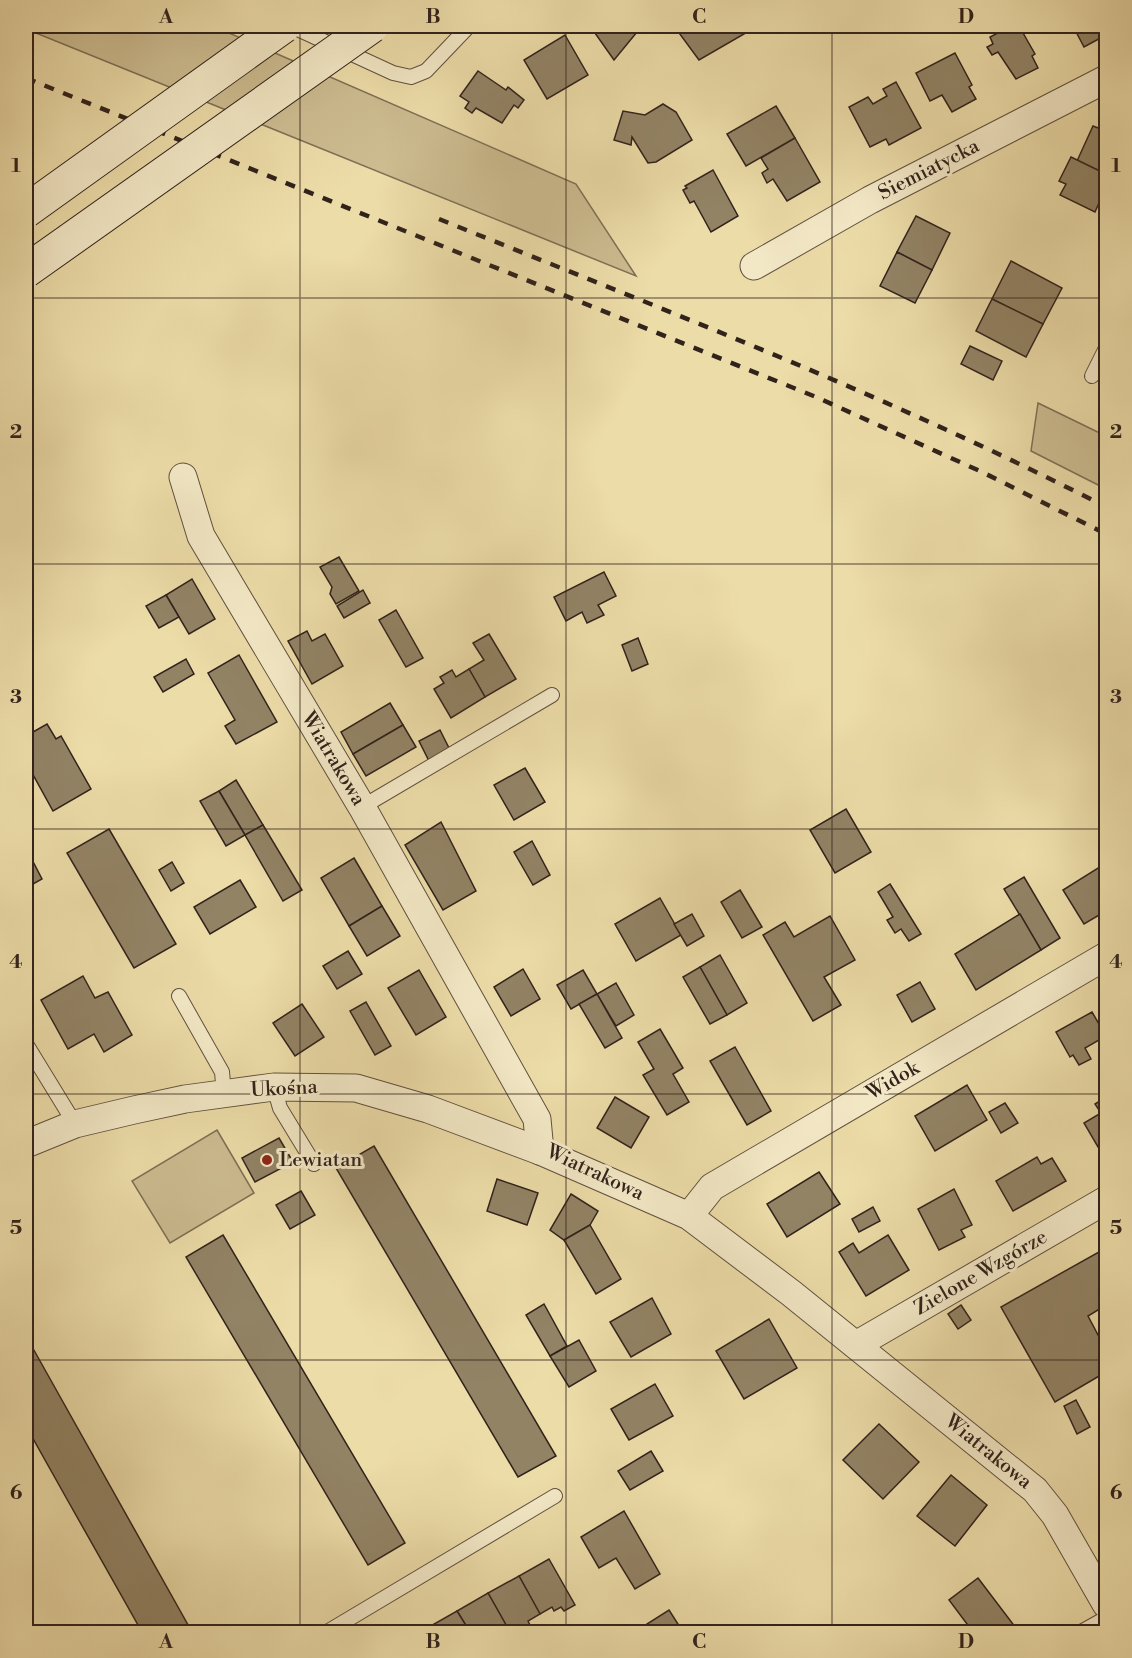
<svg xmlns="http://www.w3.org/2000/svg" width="1132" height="1658" font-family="'Libre Bodoni',serif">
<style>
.green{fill:#ccbc90;stroke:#7e6f56;stroke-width:1.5}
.building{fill:#928365;stroke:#31221c;stroke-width:1.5}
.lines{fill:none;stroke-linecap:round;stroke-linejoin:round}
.lane-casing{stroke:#60503f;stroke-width:16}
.street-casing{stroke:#60503f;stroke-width:29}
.lane{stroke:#f3e8c6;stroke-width:14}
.street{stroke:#f3e8c6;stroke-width:27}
.rail{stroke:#31221c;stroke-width:4.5;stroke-dasharray:10 10;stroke-linecap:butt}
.secondary-bridge-casing{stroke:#31221c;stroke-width:35;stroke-linecap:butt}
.secondary-bridge{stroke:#f3e8c6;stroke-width:33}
.grid{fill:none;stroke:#31221c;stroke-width:1.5;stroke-opacity:0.55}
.poi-dot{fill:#8f2418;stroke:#f3e8c6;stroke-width:2}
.labels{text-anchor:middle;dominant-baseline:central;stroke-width:6;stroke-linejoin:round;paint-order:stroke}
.street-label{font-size:20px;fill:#31221c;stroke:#f3e8c6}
.poi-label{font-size:20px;fill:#31221c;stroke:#f3e8c6;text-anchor:start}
.neatline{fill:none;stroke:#31221c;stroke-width:2}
.grid-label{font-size:20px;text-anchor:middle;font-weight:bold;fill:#31221c}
</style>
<rect width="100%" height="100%" fill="#ecdca8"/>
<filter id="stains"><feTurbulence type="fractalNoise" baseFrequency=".00333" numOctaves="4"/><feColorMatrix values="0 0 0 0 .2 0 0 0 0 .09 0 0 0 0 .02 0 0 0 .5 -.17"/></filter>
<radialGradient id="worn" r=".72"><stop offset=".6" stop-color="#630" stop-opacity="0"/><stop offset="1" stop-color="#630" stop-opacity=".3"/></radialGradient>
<!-- green -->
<g class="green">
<polygon points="26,26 213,26 576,184 636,276 26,29"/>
<polygon points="1038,403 1106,436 1106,489 1031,451"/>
<polygon points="217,1130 254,1193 170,1243 132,1181"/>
</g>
<!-- building -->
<g class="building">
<polygon points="590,26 632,26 637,32 614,60"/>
<polygon points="674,26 754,26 756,27 699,60"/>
<polygon points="1011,26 1019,26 1035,54 1032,56 1038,68 1016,79 998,52 992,55 987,47 993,44 990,37"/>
<polygon points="1073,26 1106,26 1106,35 1084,47"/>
<polygon points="565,35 588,75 547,99 524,60"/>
<polygon points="955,53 972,85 969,87 976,99 952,112 942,95 930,101 916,73"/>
<polygon points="478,71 506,90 508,87 524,100 518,108 514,105 502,123 476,108 472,113 465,108 469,102 460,96"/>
<polygon points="896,82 921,128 889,145 886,139 870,147 849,107 868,97 873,104 887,96 883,89"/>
<polygon points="663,104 676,112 692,140 656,162 648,163 632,137 631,145 614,140 623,111 645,115"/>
<polygon points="776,106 795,138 746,166 727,134"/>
<polygon points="1093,126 1106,131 1106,174 1077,161"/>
<polygon points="795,138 820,182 787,201 773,179 767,183 762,173 768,169 761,158"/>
<polygon points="1071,157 1106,174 1106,187 1095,212 1060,195 1066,184 1059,181"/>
<polygon points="713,170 738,216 711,232 694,201 690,203 683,190 687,188 685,186"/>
<polygon points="916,216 950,233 932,270 897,252"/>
<polygon points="897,252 932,270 915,303 880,286"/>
<polygon points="1011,261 1062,288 1043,324 992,299"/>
<polygon points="992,299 1043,324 1026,357 976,331"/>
<polygon points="970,346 1002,361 993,380 961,364"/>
<polygon points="339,557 359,591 336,604 330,594 332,587 320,567"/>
<polygon points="604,572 616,596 598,605 604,615 587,623 582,612 566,621 554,597"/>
<polygon points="192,579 215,619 189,634 166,595"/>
<polygon points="363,590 370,603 344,618 337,606"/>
<polygon points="166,595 179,617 159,628 146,606"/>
<polygon points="396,610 423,658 406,667 379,620"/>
<polygon points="307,631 312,641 325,634 343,666 312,684 288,641"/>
<polygon points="489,634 516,679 485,697 469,669 484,660 473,643"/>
<polygon points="638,638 648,664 632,671 622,645"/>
<polygon points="239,655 277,722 236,744 225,726 235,720 208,673"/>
<polygon points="186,659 194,674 163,692 154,677"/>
<polygon points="469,669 485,697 451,718 434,689 444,683 440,677 452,670 456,677"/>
<polygon points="390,703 403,725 353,754 341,732"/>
<polygon points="47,724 56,739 61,736 91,789 53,811 26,762 26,736"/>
<polygon points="403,725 416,747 366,776 353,754"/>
<polygon points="440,730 450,750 429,761 419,741"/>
<polygon points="525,768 545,802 514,820 494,785"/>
<polygon points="236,780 263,825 245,835 219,791"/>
<polygon points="219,791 245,835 226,846 200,801"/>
<polygon points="846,809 871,852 835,873 810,830"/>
<polygon points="441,822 476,891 443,910 405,845"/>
<polygon points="263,825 302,890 283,901 245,835"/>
<polygon points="109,829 176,944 134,968 67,853"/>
<polygon points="532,841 550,875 533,885 514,852"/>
<polygon points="26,848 42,879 26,888"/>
<polygon points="354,858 382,906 349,926 321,878"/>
<polygon points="172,862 184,883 171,891 159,870"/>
<polygon points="1106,863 1106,911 1084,924 1063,890"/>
<polygon points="1024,877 1060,938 1041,950 1004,889"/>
<polygon points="240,880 256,907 210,934 194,907"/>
<polygon points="890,884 921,934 909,941 901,929 895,933 887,920 893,917 878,892"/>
<polygon points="740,890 762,927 742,938 721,902"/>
<polygon points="660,898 681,935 636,961 615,924"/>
<polygon points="382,906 400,936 367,956 349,926"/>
<polygon points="692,914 704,936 687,946 674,924"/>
<polygon points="1020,914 1041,950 976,990 955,954"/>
<polygon points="830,916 855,960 824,977 841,1005 813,1021 763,935 785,922 794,937"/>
<polygon points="348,951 362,974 337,989 323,966"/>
<polygon points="720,955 747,1003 727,1015 700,967"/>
<polygon points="700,967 727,1015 710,1024 683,977"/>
<polygon points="523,969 540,999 511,1016 494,987"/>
<polygon points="419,970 446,1017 416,1035 388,988"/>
<polygon points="583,970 597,994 571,1009 557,985"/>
<polygon points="83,976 95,998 108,992 132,1035 104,1052 94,1034 68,1049 41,1000"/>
<polygon points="920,982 935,1009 912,1022 897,995"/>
<polygon points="616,983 634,1015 616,1026 597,994"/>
<polygon points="597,994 622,1038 605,1048 579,1004"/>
<polygon points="366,1002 391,1046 375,1055 350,1011"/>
<polygon points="302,1004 324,1037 295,1056 273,1023"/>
<polygon points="1092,1012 1106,1036 1085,1048 1091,1059 1079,1065 1073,1055 1070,1057 1056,1032"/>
<polygon points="660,1029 683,1068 673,1074 689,1102 667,1115 643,1075 654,1069 638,1042"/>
<polygon points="735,1047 771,1111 747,1125 710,1061"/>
<polygon points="967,1085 987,1120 935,1151 915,1116"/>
<polygon points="615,1097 649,1117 631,1148 597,1128"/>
<polygon points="1106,1097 1106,1142 1098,1147 1084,1123 1101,1113 1095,1104"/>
<polygon points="1005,1103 1018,1123 1001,1133 989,1112"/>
<polygon points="279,1138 293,1162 255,1182 242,1158"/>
<polygon points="374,1146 556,1456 518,1477 336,1168"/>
<polygon points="1037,1157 1041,1164 1052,1158 1066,1181 1013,1211 996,1181"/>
<polygon points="819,1172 840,1204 787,1237 767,1204"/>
<polygon points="497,1179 538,1193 527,1225 487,1211"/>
<polygon points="954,1189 972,1225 961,1230 965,1237 939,1250 918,1209"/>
<polygon points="301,1191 315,1215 290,1229 276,1205"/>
<polygon points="571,1194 598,1211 590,1225 564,1240 550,1230"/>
<polygon points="873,1207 880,1221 859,1232 852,1219"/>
<polygon points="590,1225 621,1279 596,1294 564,1240"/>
<polygon points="223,1235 405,1543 368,1565 186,1257"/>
<polygon points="888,1235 909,1270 866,1296 839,1252 853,1243 859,1253"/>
<polygon points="1106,1248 1106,1305 1088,1316 1106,1350 1106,1372 1055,1402 1001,1307"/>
<polygon points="652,1298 671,1334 631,1357 610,1322"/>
<polygon points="544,1304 567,1346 550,1356 526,1315"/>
<polygon points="961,1305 971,1320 958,1329 948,1314"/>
<polygon points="769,1319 797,1368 744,1399 716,1351"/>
<polygon points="26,1336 192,1632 142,1632 68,1501 26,1426"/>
<polygon points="579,1340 596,1371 569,1387 550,1356"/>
<polygon points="655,1384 673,1416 629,1440 611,1409"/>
<polygon points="1076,1400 1090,1427 1077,1434 1064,1406"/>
<polygon points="879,1424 919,1462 883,1499 843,1460"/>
<polygon points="651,1451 663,1471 630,1490 618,1471"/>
<polygon points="951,1475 987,1505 955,1546 917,1516"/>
<polygon points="624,1511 660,1574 635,1589 616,1558 599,1568 581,1537"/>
<polygon points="549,1559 575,1605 564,1611 561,1607 554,1611 552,1607 540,1614 519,1576"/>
<polygon points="519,1576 540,1614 528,1621 530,1625 522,1628 525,1632 510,1632 488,1593"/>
<polygon points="978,1578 1019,1632 973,1632 949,1600"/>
<polygon points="488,1593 510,1632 470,1632 457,1611"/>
<polygon points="669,1610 683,1632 652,1632 647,1624"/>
<polygon points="457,1611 470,1632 429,1632 427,1628"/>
</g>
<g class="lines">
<defs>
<g id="lane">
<polyline points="291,26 393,73 411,77 426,71 469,26"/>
<polyline points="1092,376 1106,348"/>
<polyline points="362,807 552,695"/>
<polyline points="179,996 222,1072 224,1094"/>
<polyline points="26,1044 75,1124"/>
<polyline points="274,1087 280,1108 314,1164"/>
<polyline points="327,1632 555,1496"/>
<polyline points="1081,1632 1106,1618"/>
</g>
<g id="street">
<polyline points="754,266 870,200 1106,79"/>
<polyline points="183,477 201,536 362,807 537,1119 540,1151"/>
<polyline points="26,1144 75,1124 134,1110 185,1099 274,1087 356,1088 428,1109 540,1151 689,1216 791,1293 1035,1490 1055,1515 1106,1604"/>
<polyline points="689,1216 712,1187 1106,956"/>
<polyline points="856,1345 1106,1200"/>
</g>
</defs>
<!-- lane casing -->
<use href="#lane" class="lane-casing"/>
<!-- street casing -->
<use href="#street" class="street-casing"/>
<!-- lane -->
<use href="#lane" class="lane"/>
<!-- street -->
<use href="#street" class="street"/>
<!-- rail -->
<g class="rail">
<polyline points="26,78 816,397 982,472 1106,534"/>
<path d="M439,219C664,310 890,396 1106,507"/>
</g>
<defs>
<g id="secondary-bridge">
<polyline points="26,211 284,26"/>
<polyline points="26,271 372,26"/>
</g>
</defs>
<!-- secondary-bridge casing -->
<use href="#secondary-bridge" class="secondary-bridge-casing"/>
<!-- secondary-bridge -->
<use href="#secondary-bridge" class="secondary-bridge"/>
</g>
<!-- grid -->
<path class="grid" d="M300,26V1632M566,26V1632M832,26V1632M26,298H1106M26,564H1106M26,829H1106M26,1094H1106M26,1360H1106"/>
<!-- markers -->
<circle class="poi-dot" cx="267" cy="1160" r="6"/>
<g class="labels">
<!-- street labels -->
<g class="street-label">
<text transform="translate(929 170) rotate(-27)">Siemiatycka</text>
<text transform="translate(333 759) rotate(59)">Wiatrakowa</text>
<text transform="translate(893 1081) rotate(-30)">Widok</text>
<text transform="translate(284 1089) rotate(-3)">Ukośna</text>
<text transform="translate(595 1173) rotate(25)">Wiatrakowa</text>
<text transform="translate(981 1273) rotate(-30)">Zielone Wzgórze</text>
<text transform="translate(988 1452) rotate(39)">Wiatrakowa</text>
</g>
<!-- poi labels -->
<g class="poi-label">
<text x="279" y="1160">Lewiatan</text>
</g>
</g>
<!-- margin -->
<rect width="1132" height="1658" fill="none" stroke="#ecdca8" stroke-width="66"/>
<rect x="33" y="33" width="1066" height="1592" class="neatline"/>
<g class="grid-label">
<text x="166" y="23">A</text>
<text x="433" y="23">B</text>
<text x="699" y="23">C</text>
<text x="966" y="23">D</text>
<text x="16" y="172">1</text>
<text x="1116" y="172">1</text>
<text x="16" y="438">2</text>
<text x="1116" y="438">2</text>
<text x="16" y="703">3</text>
<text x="1116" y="703">3</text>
<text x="16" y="968">4</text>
<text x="1116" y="968">4</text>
<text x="16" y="1234">5</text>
<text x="1116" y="1234">5</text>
<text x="16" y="1499">6</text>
<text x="1116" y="1499">6</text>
<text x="166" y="1648">A</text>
<text x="433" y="1648">B</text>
<text x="699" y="1648">C</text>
<text x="966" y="1648">D</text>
</g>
<rect width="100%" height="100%" filter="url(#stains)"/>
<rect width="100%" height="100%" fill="url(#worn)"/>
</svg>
